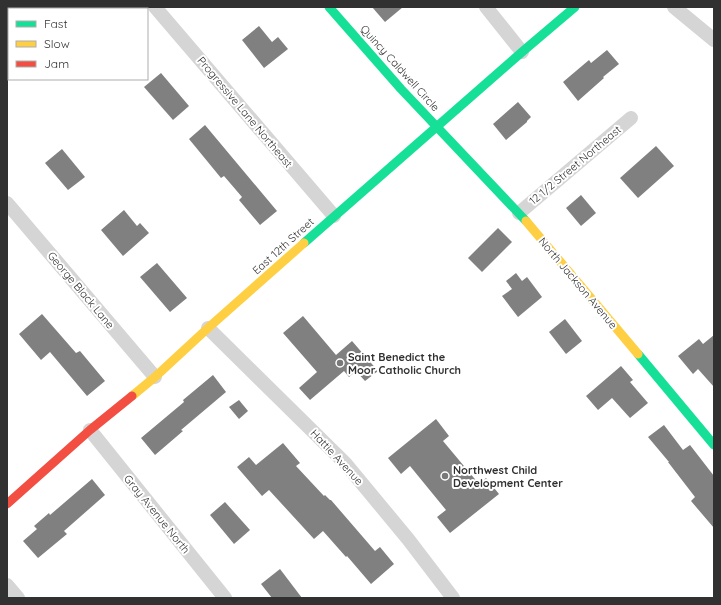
<svg xmlns="http://www.w3.org/2000/svg" width="721" height="605" font-family="Quicksand,sans-serif">
<style>
.building{fill:#808080}
.lines{fill:none;stroke-linecap:round;stroke-linejoin:round}
.street{stroke:#d5d5d5;stroke-width:14}
.fast{stroke:#16e098;stroke-width:9}
.slow{stroke:#ffcf43;stroke-width:9}
.jam{stroke:#f24e42;stroke-width:9}
.poi-dot{fill:#797979;stroke:#fff;stroke-width:1.5}
.labels{text-anchor:middle;dominant-baseline:central;stroke-width:4;stroke-linejoin:round;paint-order:stroke}
.street-label{font-size:11px;fill:#313131;stroke:#fff}
.poi-label{font-size:11px;font-weight:bold;fill:#313131;stroke:#fff;text-anchor:start}
</style>
<rect width="100%" height="100%" fill="#fff"/>
<!-- building -->
<g class="building">
<polygon points="372,7 403,7 385,22"/>
<polygon points="259,26 272,42 278,37 288,49 264,68 242,40"/>
<polygon points="607,50 619,64 603,77 604,78 578,101 563,82 589,60 591,63"/>
<polygon points="161,73 189,106 173,120 144,87"/>
<polygon points="518,102 531,117 527,121 527,122 506,140 493,124"/>
<polygon points="205,125 277,211 260,225 239,200 242,197 224,176 221,178 189,139"/>
<polygon points="656,146 674,166 638,198 620,178"/>
<polygon points="62,149 85,177 68,190 45,163"/>
<polygon points="581,195 596,213 581,226 566,208"/>
<polygon points="124,210 137,226 140,223 149,233 123,256 101,230"/>
<polygon points="498,228 512,242 482,272 468,258"/>
<polygon points="157,263 187,298 170,312 140,277"/>
<polygon points="516,273 522,281 527,277 542,297 518,317 502,296 512,289 506,281"/>
<polygon points="42,314 76,353 80,351 105,381 87,396 50,352 41,360 19,334"/>
<polygon points="303,316 336,355 352,341 378,371 365,381 356,371 349,377 344,371 310,400 299,388 317,372 283,333"/>
<polygon points="565,319 582,341 566,354 549,332"/>
<polygon points="714,335 714,387 698,369 693,374 678,356 699,339 703,344"/>
<polygon points="621,366 633,380 630,382 648,403 630,418 612,398 598,410 586,396"/>
<polygon points="213,375 226,392 181,430 183,431 155,455 141,438 184,402 183,400"/>
<polygon points="239,400 248,411 239,419 229,407"/>
<polygon points="436,419 449,436 443,441 479,484 486,478 499,494 450,533 437,517 446,510 410,466 401,474 388,458"/>
<polygon points="664,425 683,450 690,445 714,476 714,528 691,501 695,497 668,462 669,462 648,437"/>
<polygon points="283,443 300,463 296,466 324,496 325,495 330,500 331,500 375,551 380,547 394,564 371,584 347,556 346,557 323,531 314,539 269,490 262,496 237,467 249,457 256,465"/>
<polygon points="92,479 105,495 64,531 67,534 38,558 23,541 37,529 34,526 49,513 50,515"/>
<polygon points="225,502 250,530 234,544 210,515"/>
<polygon points="280,569 302,598 272,598 261,584"/>
</g>
<g class="lines">
<!-- street -->
<g class="street">
<polyline points="155,7 334,216"/>
<polyline points="486,7 522,52"/>
<polyline points="674,7 714,40"/>
<polyline points="20,9 22,7"/>
<polyline points="7,20 9,18"/>
<polyline points="7,203 155,377"/>
<polyline points="519,213 631,118"/>
<polyline points="208,328 345,463 408,539 453,598"/>
<polyline points="90,430 225,598"/>
<polyline points="7,585 18,598"/>
</g>
<!-- fast -->
<g class="fast">
<polyline points="329,7 401,89 526,221"/>
<polyline points="304,243 522,52 575,7"/>
<polyline points="638,354 714,445"/>
</g>
<!-- slow -->
<g class="slow">
<polyline points="526,221 638,354"/>
<polyline points="132,396 155,377 208,328 304,243"/>
</g>
<!-- jam -->
<polyline class="jam" points="7,504 90,430 132,396"/>
</g>
<!-- markers -->
<g class="poi-dot">
<circle cx="340" cy="363" r="4"/>
<circle cx="445" cy="476" r="4"/>
</g>
<g class="labels">
<!-- street labels -->
<g class="street-label">
<text transform="translate(400 68) rotate(48)">Quincy Caldwell Circle</text>
<text transform="translate(245 112) rotate(50)">Progressive Lane Northeast</text>
<text transform="translate(575 165) rotate(-40)">12 1/2 Street Northeast</text>
<text transform="translate(283 246) rotate(-42)">East 12th Street</text>
<text transform="translate(578 283) rotate(50)">North Jackson Avenue</text>
<text transform="translate(81 290) rotate(50)">George Black Lane</text>
<text transform="translate(337 457) rotate(47)">Hattie Avenue</text>
<text transform="translate(157 514) rotate(51)">Gray Avenue North</text>
</g>
<!-- poi labels -->
<g class="poi-label">
<text x="348" y="357">Saint Benedict the<tspan x="348" dy="13">Moor Catholic Church</tspan></text>
<text x="453" y="470">Northwest Child<tspan x="453" dy="13">Development Center</tspan></text>
</g>
</g>
<!-- border -->
<rect width="721" height="605" fill="none" stroke="#313131" stroke-width="16"/>
<!-- legend -->
<rect x="8" y="8" width="140" height="72" fill="#ffffff" stroke="#adadad"/>
<rect x="16" y="21" width="20" height="6" fill="#16e098" stroke="#adadad"/>
<text x="44" y="28" font-size="12" fill="#313131">Fast</text>
<rect x="16" y="41" width="20" height="6" fill="#ffcf43" stroke="#adadad"/>
<text x="44" y="48" font-size="12" fill="#313131">Slow</text>
<rect x="16" y="61" width="20" height="6" fill="#f24e42" stroke="#adadad"/>
<text x="44" y="68" font-size="12" fill="#313131">Jam</text>
</svg>
